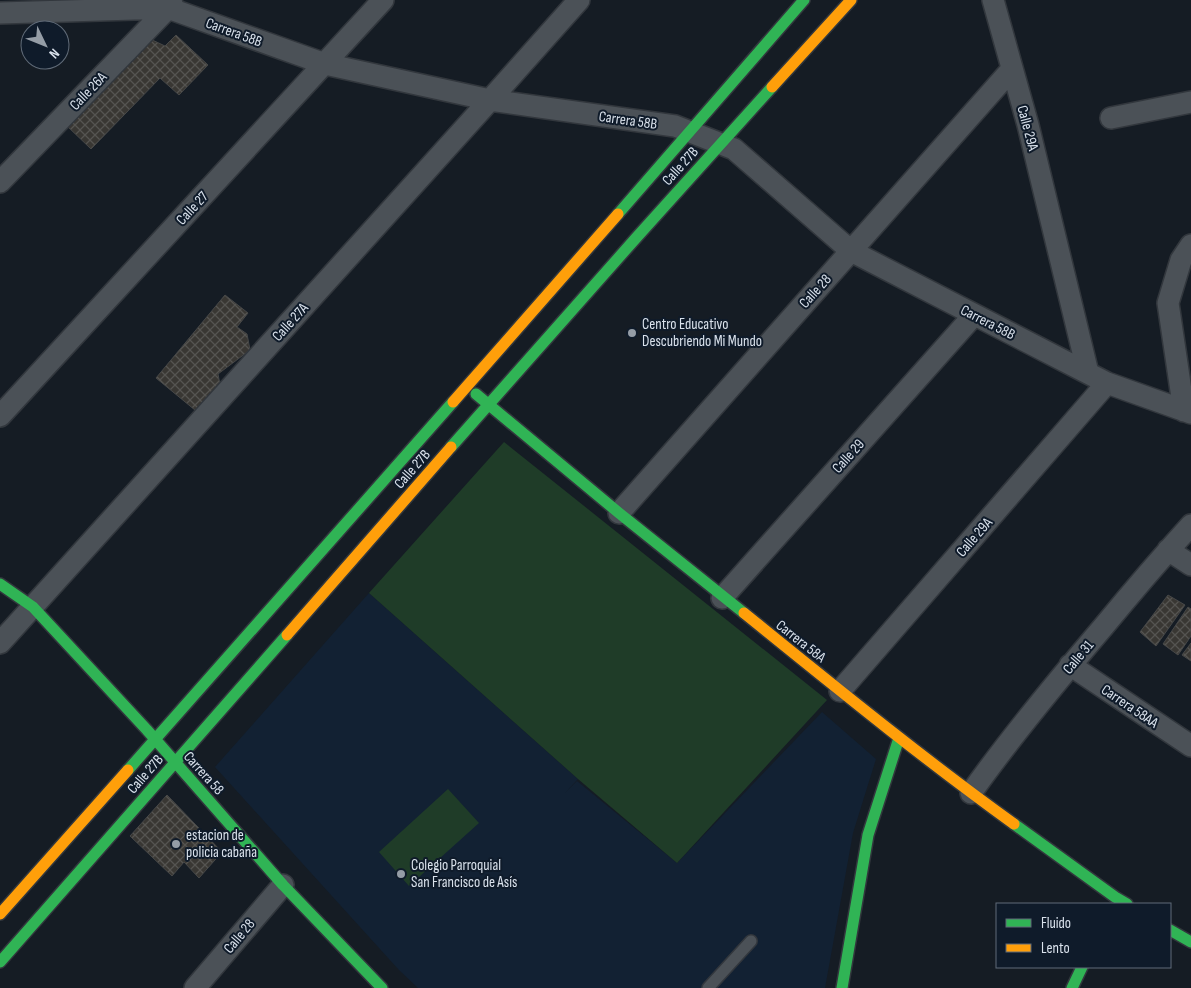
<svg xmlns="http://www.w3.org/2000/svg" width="1191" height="988" font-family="'Sofia Sans Condensed',sans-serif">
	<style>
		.built { fill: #122133 }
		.green { fill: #1f3c28 }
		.building { fill: url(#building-cross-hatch); stroke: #464747 }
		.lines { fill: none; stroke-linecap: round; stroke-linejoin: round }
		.lane-casing { stroke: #32373d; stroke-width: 14 }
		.street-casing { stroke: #32373d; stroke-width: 24 }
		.fast-casing { stroke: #32373d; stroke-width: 14 }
		.slow-casing { stroke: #32373d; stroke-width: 14 }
		.lane { stroke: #4b5157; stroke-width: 11 }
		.street { stroke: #4b5157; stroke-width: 21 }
		.fast { stroke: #30b455; stroke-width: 11 }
		.slow { stroke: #ff9f0a; stroke-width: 11 }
		.poi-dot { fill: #959da6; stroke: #0f1b2a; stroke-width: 2 }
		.labels { text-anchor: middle; stroke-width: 4; stroke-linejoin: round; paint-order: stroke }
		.street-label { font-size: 15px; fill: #dae2ec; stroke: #0f1b2a }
		.poi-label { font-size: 15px; fill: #dae2ec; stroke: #0f1b2a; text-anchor: start }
	</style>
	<defs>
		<pattern id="building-cross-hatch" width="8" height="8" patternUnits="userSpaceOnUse" patternTransform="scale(1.25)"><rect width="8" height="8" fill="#393733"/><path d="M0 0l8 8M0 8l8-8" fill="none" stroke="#555451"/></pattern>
	</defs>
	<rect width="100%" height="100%" fill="#151c24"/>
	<path class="built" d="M369,593l209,186 -13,14 12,-12 100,82 145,-151 54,47 -23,74 -28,155h-407l-19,-18 -184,-203z"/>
	<path class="green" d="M504,442l323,258 -150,163 -99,-84 -209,-186z
		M448,789l31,34 -70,63 -30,-34z"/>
	<path class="building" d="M176,35l32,30 -29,30 -19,-17 -69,71 -26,-25 83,-86 17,8z
		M225,295l23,18 -11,14 10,7 3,16 -32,24 3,16 -20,25 -45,-37z
		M1168,595l17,10 -29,41 -16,-14z
		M1188,607l3,2v27l-13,19 -15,-11z
		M1191,643v18l-9,-6z
		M167,795l55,57 -23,26 -15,-16 -12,14 -42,-40z"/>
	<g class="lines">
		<defs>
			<path id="lane" d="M708,988l43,-47"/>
			<path id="street" d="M993,0l35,125 60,248
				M0,13l168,-5 157,56 165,36 185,26 59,23 117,102 256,132 84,30
				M1111,118l80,-16
				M0,182l172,-178
				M1184,411l-16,-108 13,-43 10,-15
				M0,416l383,-416
				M619,513l393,-444
				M1168,550l23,15
				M722,598l252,-283
				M0,643l490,-543 89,-100
				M1070,665l121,81
				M840,691l267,-308
				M971,793c41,-58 87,-113 133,-167 28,-34 57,-68 87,-101
				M195,988l88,-103"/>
			<path id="fast" d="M618,214l186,-214
				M476,394l143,119 125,100
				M451,447l185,-209 136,-151
				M0,584l33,23 114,123 136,155 99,103
				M128,770l325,-368
				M1014,824l101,73 12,7
				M1170,930l21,12
				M0,962l287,-327
				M842,988l26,-153 31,-97
				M1072,988l10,-21"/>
			<path id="slow" d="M772,87l79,-87
				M453,402l165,-188
				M744,613c89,72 177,144 270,211
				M287,635l164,-188
				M0,914l128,-144"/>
		</defs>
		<use href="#lane" class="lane-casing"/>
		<use href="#street" class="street-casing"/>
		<use href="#fast" class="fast-casing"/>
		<use href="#slow" class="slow-casing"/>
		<use href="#lane" class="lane"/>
		<use href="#street" class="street"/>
		<use href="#fast" class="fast"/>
		<use href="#slow" class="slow"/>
	</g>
	<g class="poi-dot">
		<circle cx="632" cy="333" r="5"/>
		<circle cx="176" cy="844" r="5"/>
		<circle cx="401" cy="874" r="5"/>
	</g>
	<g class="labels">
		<g class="street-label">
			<text transform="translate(234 32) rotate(20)" y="5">Carrera 58B</text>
			<text transform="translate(88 91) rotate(-46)" y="5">Calle 26A</text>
			<text transform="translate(628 120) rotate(8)" y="5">Carrera 58B</text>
			<text transform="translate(1028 128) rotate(75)" y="5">Calle 29A</text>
			<text transform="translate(680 166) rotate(-48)" y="5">Calle 27B</text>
			<text transform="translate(192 208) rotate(-47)" y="5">Calle 27</text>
			<text transform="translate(815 291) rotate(-48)" y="5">Calle 28</text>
			<text transform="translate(290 322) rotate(-48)" y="5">Calle 27A</text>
			<text transform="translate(988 322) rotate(27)" y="5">Carrera 58B</text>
			<text transform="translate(848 456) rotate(-48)" y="5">Calle 29</text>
			<text transform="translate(412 469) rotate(-49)" y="5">Calle 27B</text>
			<text transform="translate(974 537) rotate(-49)" y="5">Calle 29A</text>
			<text transform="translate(801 641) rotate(38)" y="5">Carrera 58A</text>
			<text transform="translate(1078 657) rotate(-50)" y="5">Calle 31</text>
			<text transform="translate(1130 706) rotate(34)" y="5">Carrera 58AA</text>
			<text transform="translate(204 773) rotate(48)" y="5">Carrera 58</text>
			<text transform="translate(145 774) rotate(-49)" y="5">Calle 27B</text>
			<text transform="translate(239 936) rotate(-50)" y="5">Calle 28</text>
		</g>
		<g class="poi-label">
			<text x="642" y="329">Centro Educativo<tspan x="642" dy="17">Descubriendo Mi Mundo</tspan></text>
			<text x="186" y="840">estacion de<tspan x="186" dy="17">policia cabaña</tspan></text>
			<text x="411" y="870">Colegio Parroquial<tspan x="411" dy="17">San Francisco de Asís</tspan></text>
		</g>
	</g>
	<rect x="996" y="903" width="175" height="65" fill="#0f1b2a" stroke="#606b78"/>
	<rect x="1006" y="919" width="25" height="8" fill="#30b455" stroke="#606b78"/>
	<text x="1041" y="928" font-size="15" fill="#dae2ec">Fluido</text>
	<rect x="1006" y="944" width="25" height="8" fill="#ff9f0a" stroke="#606b78"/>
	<text x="1041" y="953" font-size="15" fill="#dae2ec">Lento</text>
	<g transform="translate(45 45) rotate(133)"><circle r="24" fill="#0f1b2a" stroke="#606b78"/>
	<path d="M0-4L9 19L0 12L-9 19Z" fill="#959da6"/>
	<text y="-8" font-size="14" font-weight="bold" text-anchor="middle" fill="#dae2ec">N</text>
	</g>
</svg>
